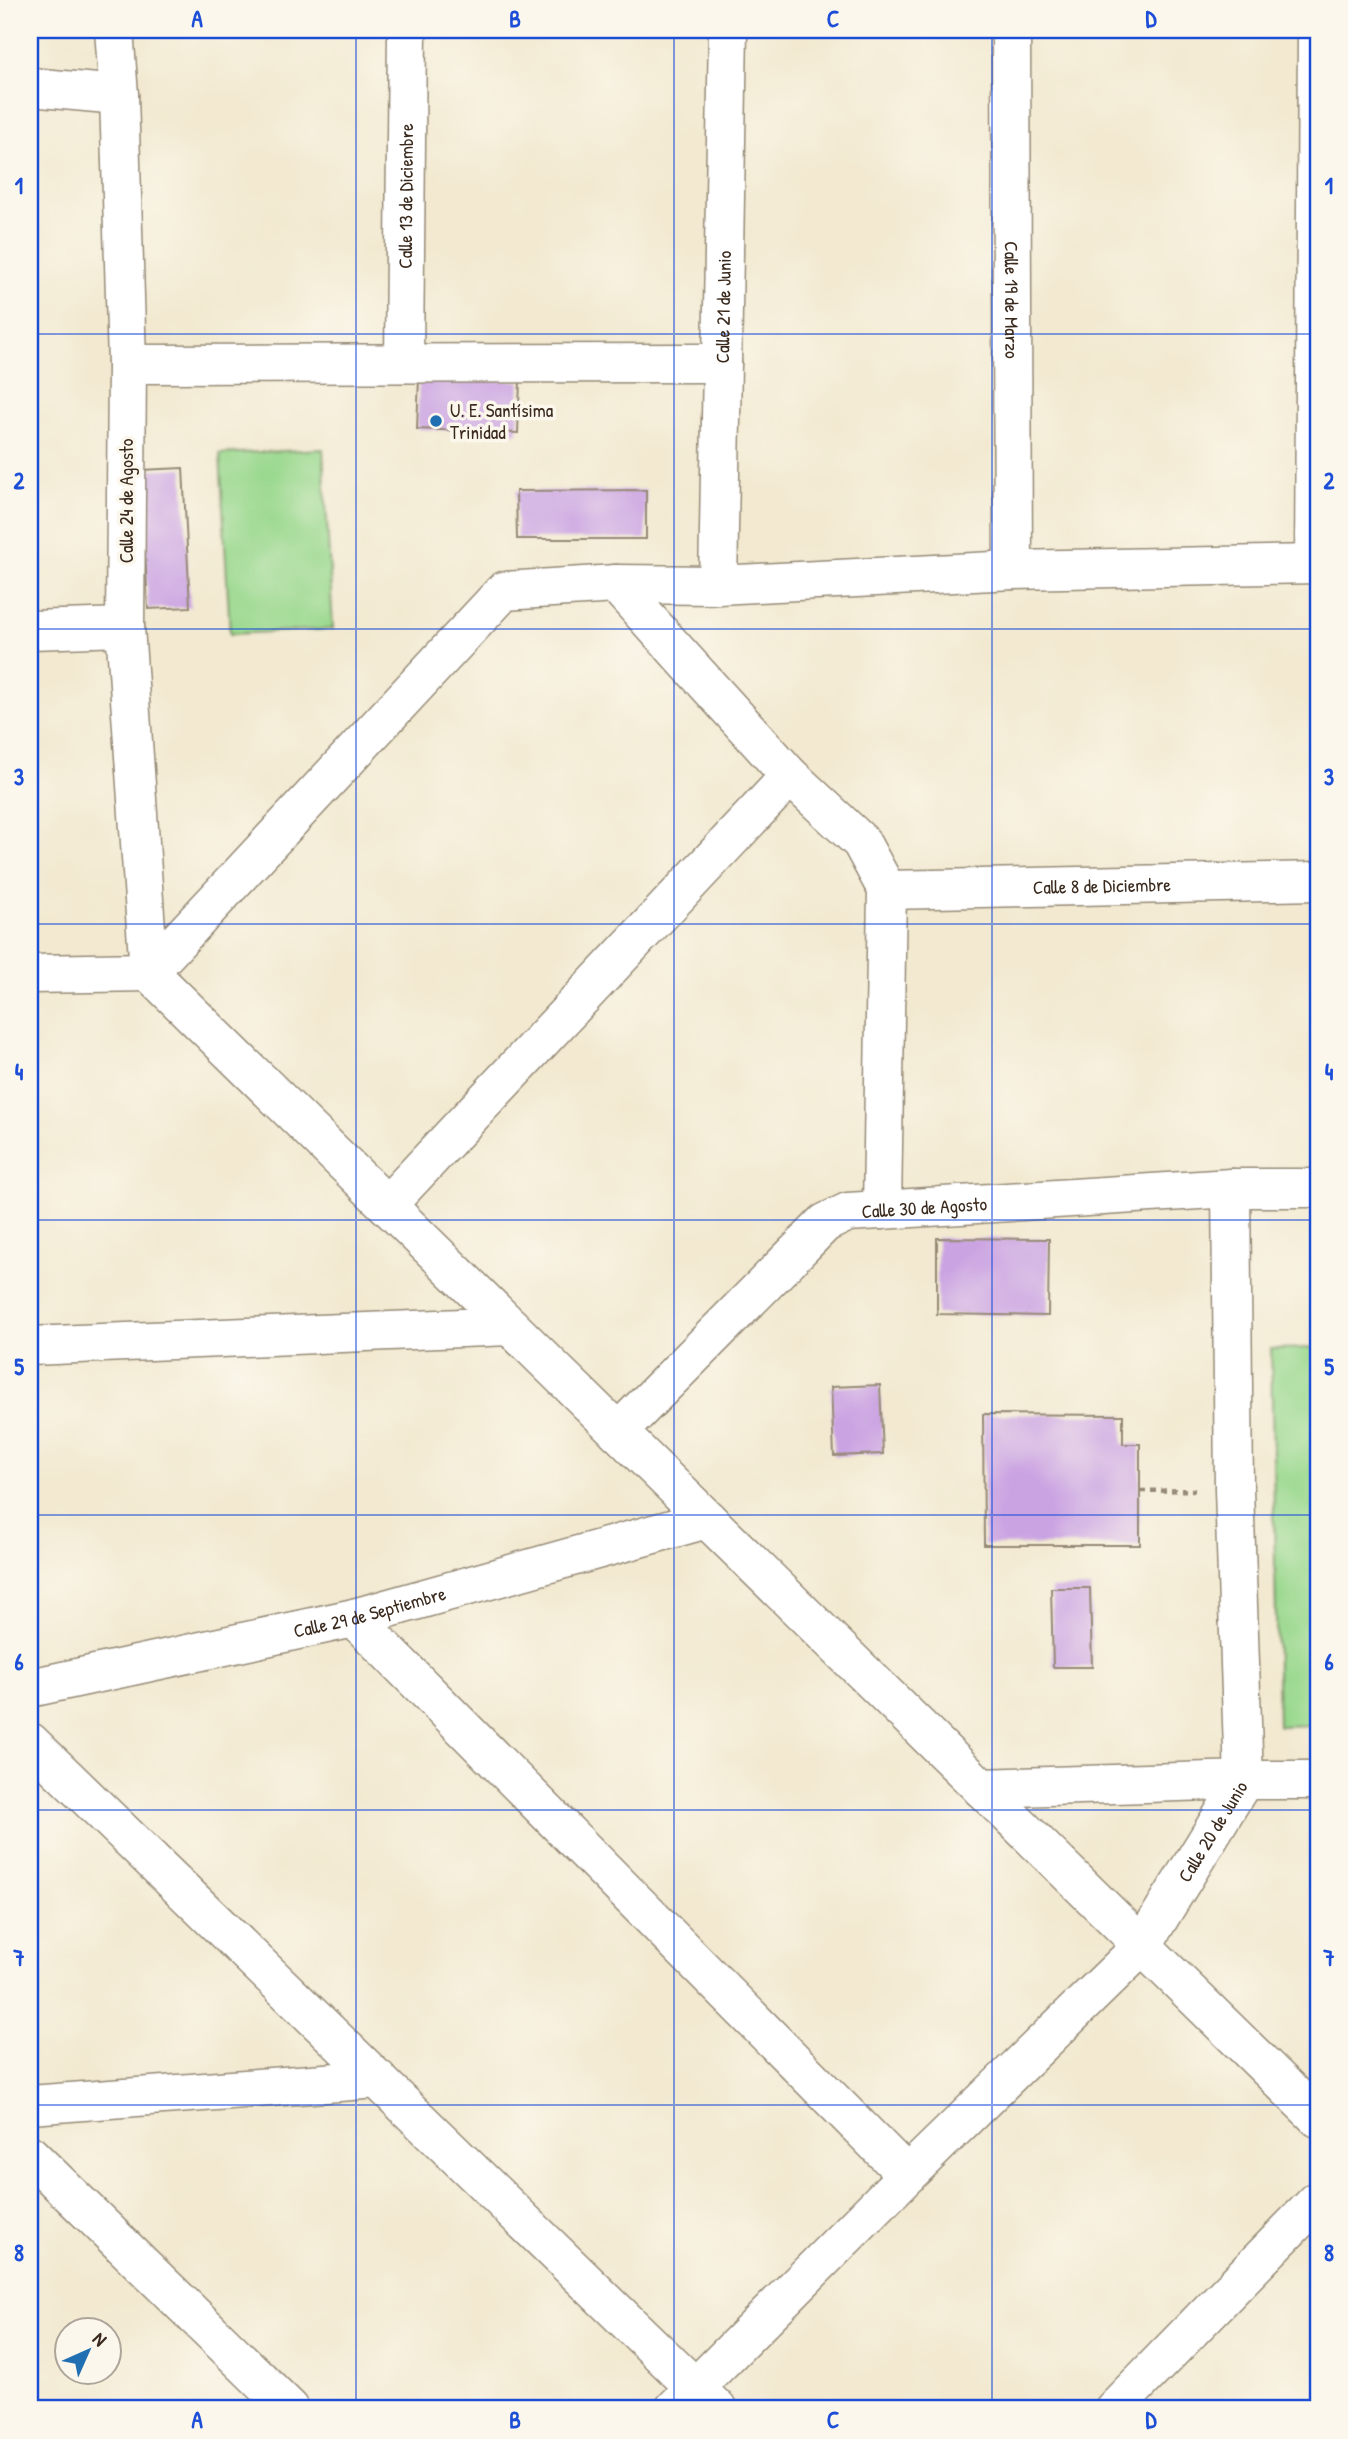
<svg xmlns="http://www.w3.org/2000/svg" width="1348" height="2439" font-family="'Patrick Hand',sans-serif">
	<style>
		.green { fill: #99d88d; stroke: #6a8156; stroke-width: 2 }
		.building { fill: #caa3e2 }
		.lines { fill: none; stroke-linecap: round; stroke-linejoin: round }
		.minor-casing { stroke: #968a77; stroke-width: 41 }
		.path { stroke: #968a77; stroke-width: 4.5; stroke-dasharray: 5 5; stroke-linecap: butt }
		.minor { stroke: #fff; stroke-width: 38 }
		.grid { fill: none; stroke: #1d4ed8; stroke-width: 2; stroke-opacity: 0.55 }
		.poi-dot { fill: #1f6fb2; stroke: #fbf7ec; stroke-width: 2.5 }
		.labels { text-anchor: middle; stroke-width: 7; stroke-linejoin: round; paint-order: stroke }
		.street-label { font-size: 19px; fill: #3b2a1e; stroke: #fbf7ec }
		.poi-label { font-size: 19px; fill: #3b2a1e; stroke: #fbf7ec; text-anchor: start }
		.neatline { fill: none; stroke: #1d4ed8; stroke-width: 2.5 }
		.grid-label { font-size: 23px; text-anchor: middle; font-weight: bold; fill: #1d4ed8 }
	</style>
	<rect width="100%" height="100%" fill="#fbf7ec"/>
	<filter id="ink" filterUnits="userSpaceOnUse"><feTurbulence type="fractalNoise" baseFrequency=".0143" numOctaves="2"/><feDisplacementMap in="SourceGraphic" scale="14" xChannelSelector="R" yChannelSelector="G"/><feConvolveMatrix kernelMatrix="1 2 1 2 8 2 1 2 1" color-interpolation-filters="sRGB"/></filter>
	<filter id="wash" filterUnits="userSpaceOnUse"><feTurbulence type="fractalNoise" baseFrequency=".00686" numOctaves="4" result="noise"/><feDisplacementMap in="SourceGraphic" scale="28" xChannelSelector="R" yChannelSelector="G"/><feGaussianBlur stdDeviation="1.57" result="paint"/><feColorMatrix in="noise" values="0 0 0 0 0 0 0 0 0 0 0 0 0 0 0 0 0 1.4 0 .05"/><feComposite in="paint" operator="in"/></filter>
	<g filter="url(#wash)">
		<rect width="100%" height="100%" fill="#f2e9d0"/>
		<path class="green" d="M323,449l10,180 -103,5 -10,-180z
			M1318,1348v377l-40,1 -7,-377z"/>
		<g id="blocks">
			<path class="building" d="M419,377l101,4 -2,52 -101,-4z
				M183,468l7,139 -42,2 -7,-139z
				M646,490v49h-129l-1,-48z
				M937,1238l112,1 -1,77 -111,-2z
				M880,1385l3,69 -49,2 -3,-69z
				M983,1414l140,1v29h17v101h-156z
				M1051,1588h39l2,79h-39z"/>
		</g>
	</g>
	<g filter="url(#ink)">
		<use href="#blocks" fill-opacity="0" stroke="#968a77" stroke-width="2"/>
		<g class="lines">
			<defs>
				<g id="minor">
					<path d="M114,30l5,65 8,269 -2,263 24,345"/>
					<path id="s1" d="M1011,30l2,540"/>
					<path d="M30,87l89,8"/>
					<path id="s2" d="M404,362l3,-332"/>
					<path d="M127,364l595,-1"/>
					<path d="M1314,564l3,-534"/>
					<path d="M616,584l174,192 71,66 26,48 -5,320"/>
					<path id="s3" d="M718,585l10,-555"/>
					<path d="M30,630l95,-3"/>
					<path id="s4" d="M887,890l431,-9"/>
					<path d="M149,972l1169,1146"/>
					<path d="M149,972l355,-381 112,-7 102,1 295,-15 305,-6"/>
					<path d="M30,974l119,-2"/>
					<path d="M387,1205l403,-429"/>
					<path d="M30,1346l480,-20"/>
					<path id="s5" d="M618,1432l207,-209 23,-11 383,-24h87"/>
					<path d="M354,1618l553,557"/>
					<path id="s6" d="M30,1688l324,-70 353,-99"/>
					<path d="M30,1742l687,667"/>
					<path d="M981,1788l263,-8 -10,-291 -3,-301"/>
					<path d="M30,2105l348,-26"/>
					<path d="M30,2155l260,254"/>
					<path id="s7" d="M674,2409l233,-234 235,-229 102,-166h74"/>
					<path d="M1114,2409l204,-209"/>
				</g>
			</defs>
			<use href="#minor" class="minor-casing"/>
			<path class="path" d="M1141,1491l54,-1"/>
			<use href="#minor" class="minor"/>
		</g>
	</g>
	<path class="grid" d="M356,30v2379M674,30v2379M992,30v2379M30,334h1288M30,629h1288M30,924h1288M30,1220h1288M30,1515h1288M30,1810h1288M30,2105h1288"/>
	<circle class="poi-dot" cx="436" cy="421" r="7"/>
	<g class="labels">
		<g class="street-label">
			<text dy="7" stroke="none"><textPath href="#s2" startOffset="166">Calle 13 de Diciembre</textPath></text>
			<text dy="7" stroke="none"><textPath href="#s1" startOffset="270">Calle 19 de Marzo</textPath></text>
			<text dy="7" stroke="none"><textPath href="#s3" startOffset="278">Calle 21 de Junio</textPath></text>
			<text transform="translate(126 501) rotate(-90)" y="7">Calle 24 de Agosto</text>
			<text dy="7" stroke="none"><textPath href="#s4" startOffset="215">Calle 8 de Diciembre</textPath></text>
			<text dy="7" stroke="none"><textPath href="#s5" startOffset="396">Calle 30 de Agosto</textPath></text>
			<text dy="7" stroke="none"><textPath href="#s6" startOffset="348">Calle 29 de Septiembre</textPath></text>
			<text dy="7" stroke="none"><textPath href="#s7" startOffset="793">Calle 20 de Junio</textPath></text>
		</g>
		<g class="poi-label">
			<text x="450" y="417">U. E. Santísima<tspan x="450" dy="22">Trinidad</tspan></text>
		</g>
	</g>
	<rect width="1348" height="2439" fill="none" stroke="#fbf7ec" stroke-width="77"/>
	<g transform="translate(88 2351) rotate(45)"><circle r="33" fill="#fbf7ec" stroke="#aea59a" stroke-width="2"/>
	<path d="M0-5L12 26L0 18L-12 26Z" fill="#1f6fb2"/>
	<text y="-10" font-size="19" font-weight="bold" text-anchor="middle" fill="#3b2a1e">N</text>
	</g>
	<rect x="38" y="38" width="1272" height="2362" class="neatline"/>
	<g class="grid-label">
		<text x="197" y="27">A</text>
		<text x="515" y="27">B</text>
		<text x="833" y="27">C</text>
		<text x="1151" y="27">D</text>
		<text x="19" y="194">1</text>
		<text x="1329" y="194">1</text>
		<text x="19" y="489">2</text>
		<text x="1329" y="489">2</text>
		<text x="19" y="785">3</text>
		<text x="1329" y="785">3</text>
		<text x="19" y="1080">4</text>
		<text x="1329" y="1080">4</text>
		<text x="19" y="1375">5</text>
		<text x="1329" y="1375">5</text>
		<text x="19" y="1670">6</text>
		<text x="1329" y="1670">6</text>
		<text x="19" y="1966">7</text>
		<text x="1329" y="1966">7</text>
		<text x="19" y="2261">8</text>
		<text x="1329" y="2261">8</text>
		<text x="197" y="2428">A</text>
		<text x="515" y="2428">B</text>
		<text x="833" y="2428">C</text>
		<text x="1151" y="2428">D</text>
	</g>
</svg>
